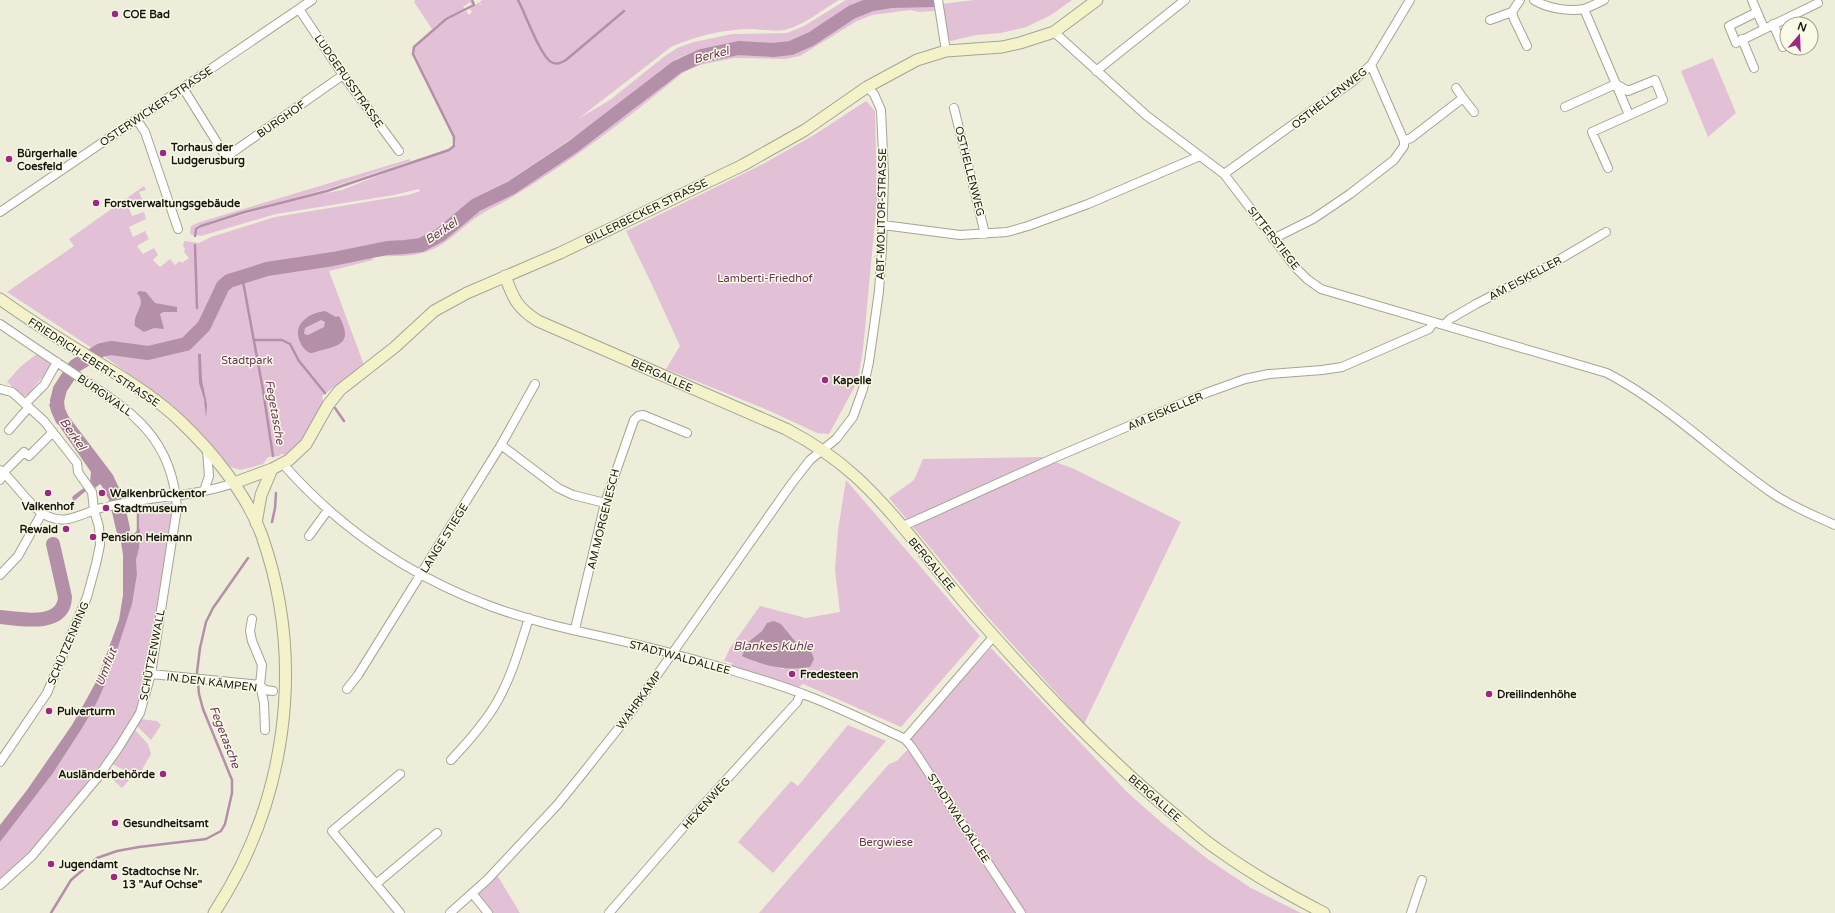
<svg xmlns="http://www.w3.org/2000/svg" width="1835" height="913" font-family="'Varela Round',sans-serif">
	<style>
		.green { fill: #e2c1d7; fill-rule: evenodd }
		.water { fill: #b390a7; fill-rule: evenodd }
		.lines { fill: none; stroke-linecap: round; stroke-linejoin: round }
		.stream { stroke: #b390a7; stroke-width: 2.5 }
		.river { stroke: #b390a7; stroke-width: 14 }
		.street-casing { stroke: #a5a593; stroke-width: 10 }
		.secondary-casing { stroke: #a5a593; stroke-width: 13 }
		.street { stroke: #fff; stroke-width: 8 }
		.secondary { stroke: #f4f2c9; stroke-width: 11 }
		.poi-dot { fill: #9d2883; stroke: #fafae7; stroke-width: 1.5 }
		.labels { text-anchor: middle; stroke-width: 3; stroke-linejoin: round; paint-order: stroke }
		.poi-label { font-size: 11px; font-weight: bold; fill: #191912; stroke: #fafae7; text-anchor: start }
		.street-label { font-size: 11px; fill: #191912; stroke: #fafae7 }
		.park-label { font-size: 11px; fill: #653557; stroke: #fafae7 }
		.water-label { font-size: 12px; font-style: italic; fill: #6a3a5c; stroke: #fafae7 }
	</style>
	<rect width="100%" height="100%" fill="#ededda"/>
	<path class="green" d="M415,0h55l2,3v2l-2,-3 -7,5 2,2 -20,9 -13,11 -18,-27z
		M482,0h357c-17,10 -35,25 -54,30 -12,2 -25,-1 -37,-1 -27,1 -52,7 -77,18l-93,72 32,-19 55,-44 12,-8 17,-6 38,-8 55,-1 17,-7 42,-26h22l-22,10 -51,30 -11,3h-51l-37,8 -20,8 -59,49 -116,78 -30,15 -33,30 -15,8 -15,4 -16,-1 -17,2 -30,8 -87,16 4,8 91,-15 23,-7h33l19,-7 15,-8 27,-23 37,-20 84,-57 33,-23 48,-39 17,-12 44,-11 52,1 13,-3 66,-39 13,-4 16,-2 41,-2 1,6 -16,1 -9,-2 -38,5 -15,6 -57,35 -15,3 -51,-1 -34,7 -16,7c-56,46 -114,91 -177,128 -8,5 -16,8 -24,13 -20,12 -35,32 -57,39 -18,6 -35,3 -54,5l1,3 -44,11 35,94 -42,31 2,8 -21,37 -16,14 -6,-1 -2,2 -11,1 -5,7 -22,6 -11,-3 -28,-33 -30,-29 -71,-51 -94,-62 67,-46 -5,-7 75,-53 2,4 -7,2 4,9 -15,5 4,10 12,-4 2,7 -17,8 4,10 12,-6 4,8 -12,7 6,8 11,-6 4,7 -5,5 7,7 10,-8 5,6 5,-4 2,2 7,-5 -5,-6 1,-3 -2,-3 1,-5 15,2 12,-6 64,-20 133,-22 12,-4 -1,-2 -25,6 -118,19 -75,22 -5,-1v-4l6,-4 97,-29 43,-8 53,-21 56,-19 5,-6 -1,-6 -41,-85 1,-5 32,-29 19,-8 3,4 3,-3 -2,-3 9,-7 3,4 -2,-4z
		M974,0h98l-21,15 -25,12 -25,6 -25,2 -25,6 -3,-1 -6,-36z
		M1713,58l23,55 -28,24 -27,-66z
		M866,101l9,10 2,88 -14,151 -4,23 -5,15 -25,46 -12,-1 -47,-22 -104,-42 14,-23 -27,-59 -27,-56 135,-66 53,-30z
		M410,159v2l-83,28 -113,31 -19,8 -1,7 -4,-1 1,-8 9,-4z
		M37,354l15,11 -24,30 -5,1 -16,-14 13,-15z
		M1041,457l31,11 109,54 -97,202 -98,-109 -97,-117 25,-18 9,-21z
		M846,480l134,156 -79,91 -98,-43 -6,4 -69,-21 5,-4 -9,-2 6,-13 30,-42 46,12 34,-6 -5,-42 3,-40zM781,624l14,17 16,10 -28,18 -12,-4 -16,-3 -7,-20 14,-11z
		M174,502l-27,180 -13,37 -34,54 -71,79 -29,28v-38l84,-117 53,-151 -1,-14 4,-22 -1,-31z
		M991,648l136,144 36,32 46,36 42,28 50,25h-277l-115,-176z
		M140,719l17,2 4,4 -10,15 -15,-15z
		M848,725l38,16 -113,132 -35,-31 53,-61 7,5z
		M135,730l13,14 3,10 -11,19 -6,2 -22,-11z
		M909,748l107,165h-257l130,-149 8,-3z
		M108,766l21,14 -7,8 -17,-16z
		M497,875l23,38h-27l-17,-21z"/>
	<path class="water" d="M139,291l7,1 9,11 22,4v5h-14l-3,2 4,15 -10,-1 -10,4 -9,-6c-3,-13 13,-21 2,-33z
		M325,311l11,6 3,-1c12,23 6,29 -17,34 -5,1 -8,3 -12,3 -5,-2 -8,-7 -10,-11 -8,-18 9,-29 25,-31zM321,320l4,2 -1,5 -16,8 -4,-1 1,-6z
		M198,354h3v3l1,23 5,25 -1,13 -2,-19 -5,-16z
		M57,401l4,2 2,6 50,66 10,22 -13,3 -6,-13 -4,-3 -5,4 -7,-4 2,-2 1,-10 -29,-42 -11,-19 -2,-7z
		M85,487l2,3 -13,11 -2,-3 1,-2z
		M125,510l2,7 1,20h1v-3l6,-1 3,-4h2l-1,19 -3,12 1,14 -5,30 -22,68 -12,28 -14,25 -31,48 -53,69v-17l27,-35 45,-65 13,-23 12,-22 22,-60 4,-25v-40l-5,-32 -5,-10z
		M774,621l7,3 14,17 16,10 3,8 -4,8c-23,4 -47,-1 -68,-11l6,-14 14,-11 5,-8z"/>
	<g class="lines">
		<path class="stream" d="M518,0c7,13 22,55 33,62 6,3 10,1 15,-2l58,-49
			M195,236l1,-7 5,-3 44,-14 82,-21 122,-41 5,-4v-9l-41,-83 1,-7 32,-28 28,-14 -2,-5
			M195,245l2,63
			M242,276l21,114 10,66
			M255,340h27l8,4 9,17 26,32
			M335,408l9,13
			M138,507v24
			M272,522l3,-14 1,-15
			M51,913l20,-33 26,-22 20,-7 22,-4 67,-8 15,-8 4,-7 7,-31v-13l-29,-71 -4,-15 -2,-22 3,-24 6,-26 7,-14 35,-50"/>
		<path class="river" d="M62,419l-4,-9 -1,-9 3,-12 15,-23 26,-16 10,-2 37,5 38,-9 18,-18 19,-40 6,-5 38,-12 66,-10 54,-11 18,-1 16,-2 19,-10 36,-30 35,-17 63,-42 103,-79 24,-11 38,-8 34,2 18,-2 20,-9 41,-27 20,-8 19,-3 43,-1
			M107,481l9,17 7,31
			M0,617c20,2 64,11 65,-20l-12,-53"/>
		<defs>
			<path id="street" d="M938,0l8,51
				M1534,0c12,8 35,12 50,9 6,-2 14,-6 20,-9
				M1752,0l5,12 -28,14 7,17 82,-40
				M299,9l44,66 56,76
				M1512,12l2,7 13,27
				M1757,12l7,16
				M1490,20l22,-8 8,-12
				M1773,24l10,23
				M1054,32l93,84 77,58 72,94 11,11 14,10 286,84c61,32 111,83 168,122 18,12 40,21 60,30
				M1742,39l12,29
				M1096,71l89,-71
				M183,88l43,69 117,-82
				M1463,98l11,14
				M1565,107l51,-23 -32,-75
				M954,108l31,126
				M137,120l8,12 33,97
				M1404,141l7,-3 52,-40 -7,-10
				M1608,168l-16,-36 71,-32 -8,-20 -27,11 -12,-7 13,31
				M1224,174l128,-92 19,-17 39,-65
				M0,212l312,-212
				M883,225l77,10 47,-3 21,-6 60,-22 112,-48
				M1273,239l40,-20 37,-25 44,-34 10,-14v-5l-33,-76
				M0,324c25,17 50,34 76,51 55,36 96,61 101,133l-26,166 -11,39 -21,34 -21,30 -66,79 -32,29
				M1444,325l6,-6 26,-15 69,-36 61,-36
				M0,389l12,3 32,29 33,42 1,9 14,20 2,18 5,17 1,18 -4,19 -9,33 -40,96 -47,69
				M25,404l19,-19 13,-23
				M9,430l20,-23
				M501,445l57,43 15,7 32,8
				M283,464c56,64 127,112 207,142 59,22 123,31 184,48 43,12 88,24 129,40 35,13 68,29 102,45l6,7 110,167
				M0,470c21,16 37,55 68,49 11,-2 22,-8 33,-11
				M0,480l6,-10 18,-18 5,4 24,-24
				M204,491l5,-15 -2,-26
				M110,506c41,-10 84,-9 124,-23
				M901,527l153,-69 152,-65 39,-14 24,-5 53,-4 20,-3 87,-38 5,-7
				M309,536l19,-26
				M0,575l18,-19 24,-43
				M252,619l-2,12 2,10 10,24 -2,20 4,18 1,27
				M575,629l30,-126 29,-83 4,-4 5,-1 44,18
				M151,674l109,11 5,5 8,1
				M347,689l11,-14 143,-230 34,-61
				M905,739l89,-103
				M451,760c17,-18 34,-37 46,-58 15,-26 23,-56 32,-84
				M400,774l-68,57 68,82
				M376,884l61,-51
				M472,893l16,20
				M450,913l38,-34 70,-75 25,-31 46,-58 163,-232 18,-23 26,-21 17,-22 10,-28 6,-27 10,-71 3,-42 2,-74 -3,-65 -7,-16 -7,-7
				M609,913l87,-100 101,-111 4,-9
				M1411,913l11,-33"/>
			<path id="secondary" d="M505,276c8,22 12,32 33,45l248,108c25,13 48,28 69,47 44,40 80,94 120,139 62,70 127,140 199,199 14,12 28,25 43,35 33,24 70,45 107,64
				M0,299c33,24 68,45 102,66 27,16 54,33 77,55 32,30 68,74 83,116 44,126 25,266 -48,377
				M234,483l38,-14 17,-9 17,-16 22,-39 12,-15 55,-43 39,-36 33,-18 93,-40 183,-88 62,-35 62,-43 50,-27 29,-9 56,-4 18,-4 34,-11 43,-32
				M256,523l5,-28 11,-26"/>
		</defs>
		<use href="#street" class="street-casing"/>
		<use href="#secondary" class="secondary-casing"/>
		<use href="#street" class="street"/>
		<use href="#secondary" class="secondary"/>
	</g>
	<g class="poi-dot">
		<circle cx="115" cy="14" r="4"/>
		<circle cx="163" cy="153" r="4"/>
		<circle cx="9" cy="159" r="4"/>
		<circle cx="96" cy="203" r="4"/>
		<circle cx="825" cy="380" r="4"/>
		<circle cx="48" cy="493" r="4"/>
		<circle cx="102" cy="493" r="4"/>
		<circle cx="106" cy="508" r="4"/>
		<circle cx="66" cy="529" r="4"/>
		<circle cx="93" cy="537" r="4"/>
		<circle cx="792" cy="674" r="4"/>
		<circle cx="1489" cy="694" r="4"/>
		<circle cx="49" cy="711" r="4"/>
		<circle cx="163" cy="774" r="4"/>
		<circle cx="115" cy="823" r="4"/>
		<circle cx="51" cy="864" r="4"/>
		<circle cx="114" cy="877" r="4"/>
	</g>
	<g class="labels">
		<g class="poi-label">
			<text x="123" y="18">COE Bad</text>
			<text x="171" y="151">Torhaus der<tspan x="171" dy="13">Ludgerusburg</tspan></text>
			<text x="17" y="157">Bürgerhalle<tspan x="17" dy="13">Coesfeld</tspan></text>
			<text x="104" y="207">Forstverwaltungsgebäude</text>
			<text x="833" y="384">Kapelle</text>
			<text x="110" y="497">Walkenbrückentor</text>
			<text x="48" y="510" text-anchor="middle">Valkenhof</text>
			<text x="114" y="512">Stadtmuseum</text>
			<text x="58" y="533" text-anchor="end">Rewald</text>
			<text x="101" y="541">Pension Heimann</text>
			<text x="800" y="678">Fredesteen</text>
			<text x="1497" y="698">Dreilindenhöhe</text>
			<text x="57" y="715">Pulverturm</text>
			<text x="155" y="778" text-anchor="end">Ausländerbehörde</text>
			<text x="123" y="827">Gesundheitsamt</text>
			<text x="59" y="868">Jugendamt</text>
			<text x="122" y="875">Stadtochse Nr.<tspan x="122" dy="13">13 "Auf Ochse"</tspan></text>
		</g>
		<g class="street-label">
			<text transform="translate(349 81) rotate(55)" y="4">LUDGERUSSTRASSE</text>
			<text transform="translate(1329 98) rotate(-38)" y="4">OSTHELLENWEG</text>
			<text transform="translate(156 106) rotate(-34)" y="4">OSTERWICKER STRASSE</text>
			<text transform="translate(281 119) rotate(-35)" y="4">BURGHOF</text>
			<text transform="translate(970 171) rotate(76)" y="4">OSTHELLENWEG</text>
			<text transform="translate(646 211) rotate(-26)" y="4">BILLERBECKER STRASSE</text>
			<text transform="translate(881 214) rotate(-89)" y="4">ABT-MOLITOR-STRASSE</text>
			<text transform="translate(1274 238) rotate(52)" y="4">SITTERSTIEGE</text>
			<text transform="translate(1525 278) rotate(-28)" y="4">AM EISKELLER</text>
			<text transform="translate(94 362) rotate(33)" y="4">FRIEDRICH-EBERT-STRASSE</text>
			<text transform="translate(662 375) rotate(24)" y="4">BERGALLEE</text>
			<text transform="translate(105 395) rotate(35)" y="4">BURGWALL</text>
			<text transform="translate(1165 411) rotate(-23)" y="4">AM EISKELLER</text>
			<text transform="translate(603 519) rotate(-76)" y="4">AM MORGENESCH</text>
			<text transform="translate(444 538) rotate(-58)" y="4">LANGE STIEGE</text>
			<text transform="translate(932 564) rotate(50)" y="4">BERGALLEE</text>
			<text transform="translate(68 643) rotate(-67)" y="4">SCHÜTZENRING</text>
			<text transform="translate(152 655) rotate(-79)" y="4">SCHÜTZENWALL</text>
			<text transform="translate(680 657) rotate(15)" y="4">STADTWALDALLEE</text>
			<text transform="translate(212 682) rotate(7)" y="4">IN DEN KÄMPEN</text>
			<text transform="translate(639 700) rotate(-54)" y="4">WAHRKAMP</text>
			<text transform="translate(1155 798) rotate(41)" y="4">BERGALLEE</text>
			<text transform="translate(706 803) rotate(-48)" y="4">HEXENWEG</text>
			<text transform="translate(959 818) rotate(57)" y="4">STADTWALDALLEE</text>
		</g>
		<g class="park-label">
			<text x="765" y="282">Lamberti-Friedhof</text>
			<text x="247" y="364">Stadtpark</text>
			<text x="886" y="846">Bergwiese</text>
		</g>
		<g class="water-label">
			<text transform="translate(711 55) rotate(-15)" y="4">Berkel</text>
			<text transform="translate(441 231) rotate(-34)" y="4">Berkel</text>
			<text transform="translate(275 412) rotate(80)" y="4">Fegetasche</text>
			<text transform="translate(73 434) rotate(55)" y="4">Berkel</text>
			<text x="773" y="650">Blankes Kuhle</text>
			<text transform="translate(106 667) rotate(-69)" y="4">Umflut</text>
			<text transform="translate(225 737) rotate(69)" y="4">Fegetasche</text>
		</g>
	</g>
	<g transform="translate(1799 36) rotate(19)"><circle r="19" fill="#fafae7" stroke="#a0a092"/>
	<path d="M0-3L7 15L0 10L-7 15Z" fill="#9d2883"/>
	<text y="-6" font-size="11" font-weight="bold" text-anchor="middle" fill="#191912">N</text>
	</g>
</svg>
